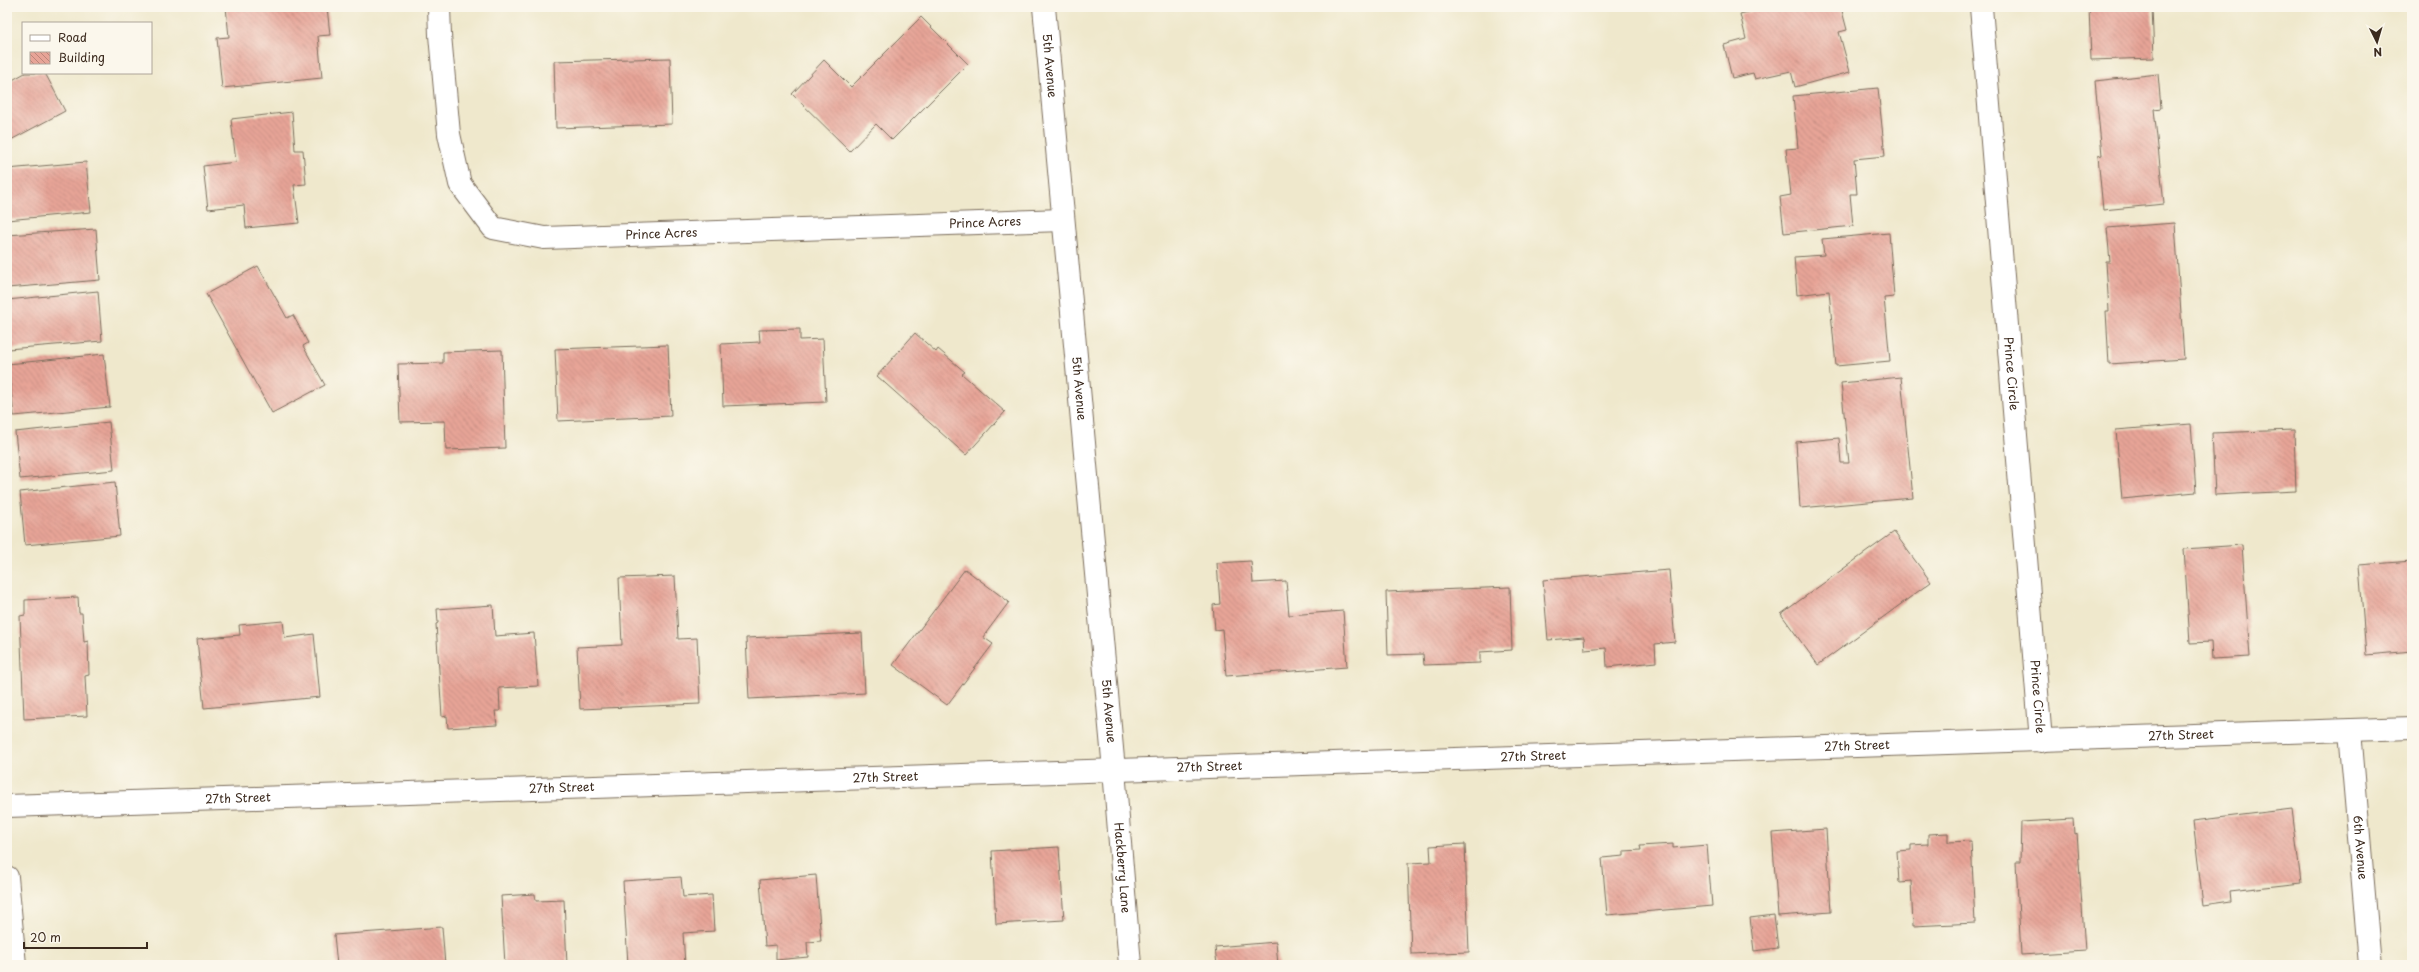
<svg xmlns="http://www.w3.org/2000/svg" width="2419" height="972" font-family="'Playpen Sans',sans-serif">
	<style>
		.building { fill: url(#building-back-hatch) }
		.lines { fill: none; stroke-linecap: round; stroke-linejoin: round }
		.minor-casing { stroke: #7a6c5b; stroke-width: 24 }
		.tertiary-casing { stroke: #7a6c5b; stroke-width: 24 }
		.minor { stroke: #fff; stroke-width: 22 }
		.tertiary { stroke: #fff; stroke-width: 22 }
		.labels { text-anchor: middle; stroke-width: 4; stroke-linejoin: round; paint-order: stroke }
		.street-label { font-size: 12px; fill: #3b2a1e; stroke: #fbf7ec }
	</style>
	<defs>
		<pattern id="building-back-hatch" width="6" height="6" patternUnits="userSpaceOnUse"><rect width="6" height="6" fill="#e7a497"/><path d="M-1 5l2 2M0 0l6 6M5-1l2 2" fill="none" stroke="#bc867b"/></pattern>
	</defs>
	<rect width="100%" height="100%" fill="#fbf7ec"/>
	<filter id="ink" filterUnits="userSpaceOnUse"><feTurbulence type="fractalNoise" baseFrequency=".025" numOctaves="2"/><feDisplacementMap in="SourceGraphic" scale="8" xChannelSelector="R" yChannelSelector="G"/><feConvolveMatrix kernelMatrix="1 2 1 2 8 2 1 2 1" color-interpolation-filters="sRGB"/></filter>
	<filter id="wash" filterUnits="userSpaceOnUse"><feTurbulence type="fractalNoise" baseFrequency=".012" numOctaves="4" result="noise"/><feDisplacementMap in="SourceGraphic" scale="16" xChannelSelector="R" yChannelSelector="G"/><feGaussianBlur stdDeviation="0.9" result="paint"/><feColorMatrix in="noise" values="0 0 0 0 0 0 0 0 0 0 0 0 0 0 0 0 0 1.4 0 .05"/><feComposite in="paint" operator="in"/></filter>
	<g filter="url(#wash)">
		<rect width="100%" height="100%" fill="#efe8cc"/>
		<g id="blocks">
			<path class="building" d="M226,7h101l3,28 -12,1 4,42 -100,10 -5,-50 12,-1z
				M1768,7h73l6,23 -8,2 11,40 -55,15 -4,-16 -36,8 -2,-6 -21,5 -8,-33 22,-6 -6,-25z
				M2089,7h63l2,51 -63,2z
				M921,17l47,47 -76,76 -16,-16 -26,27 -58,-57 32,-34 27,27z
				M670,58l2,66 -116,4 -2,-67z
				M25,73h20l20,38 -58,31v-59z
				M2158,74l3,34 -7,1 10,95 -61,6 -5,-54 4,-1 -7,-74z
				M1878,88l7,68 -31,3 3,35h-7l3,32 -69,7 -4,-36 11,-2 -5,-46 12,-1 -5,-52z
				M292,112l3,38h8l3,34 -12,1 5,38 -53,5 -2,-23 -36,4 -5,-43 33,-4 -5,-43z
				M86,162l5,50 -84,8v-51z
				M2175,223l9,136 -75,5 -3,-53h3l-3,-49h4l-3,-34z
				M96,229l4,51 -93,8v-53z
				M1889,233l5,64 -10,1 6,63 -54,5 -7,-75 -32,4 -3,-38 30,-2 -2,-16z
				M258,266l29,52 6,-3 15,28 -5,3 22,39 -53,28 -66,-119z
				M98,291l4,50 -94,8 -1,-49z
				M800,329v11l23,-1 3,63 -103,4 -2,-62 39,-2 -1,-12z
				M915,333l21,19 2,-3 27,23 -3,2 43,38 -39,43 -89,-79z
				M668,345l3,71 -113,5 -3,-72z
				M502,350l3,98 -59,2 -1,-29 -45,1 -2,-58 45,-1v-11z
				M104,354l6,53 -96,9 -6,-52z
				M1901,377l12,121 -113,10 -4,-66 43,-4 2,25h8l-8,-80z
				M109,422l5,48 -94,9 -5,-47z
				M2191,424l5,68 -74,7 -6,-69z
				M2294,430l2,61 -81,4 -3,-62z
				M115,482l5,54 -95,9 -5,-53z
				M1894,532l37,50 -113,83 -37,-51z
				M2242,545l8,112 -38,2 -1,-17 -21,1 -6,-94z
				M1251,561l2,22 33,-2 3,34 54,-4 4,56 -121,9 -4,-47 -7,1 -2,-25 7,-1 -3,-41z
				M2412,561v90l-46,4 -7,-90z
				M965,569l44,33 -26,35 10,7 -46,61 -54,-40z
				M1669,570l6,72 -20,2 1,18 -49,5 -1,-19 -21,2 -1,-13 -36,3 -5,-60z
				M675,576l3,63 19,-1 3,66 -120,5 -3,-62 45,-2 -3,-67z
				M1510,587l2,63 -32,2v11l-56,2 -1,-11 -35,1 -2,-63z
				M78,597l1,16h3l2,29 4,-1 1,34 -4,1 2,40 -63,3 -4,-103 5,-1v-15z
				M493,605l2,31 39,-3 4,53 -39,2 1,23h-5l2,14 -49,3 -1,-12 -5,1 -6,-93 2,-1 -1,-14z
				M283,621l2,17 29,-4 6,63 -116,11 -7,-69 43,-4 -1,-10z
				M862,633l3,60 -116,6 -3,-61z
				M2292,809l9,74 -71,8 1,10 -28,4 -10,-84z
				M2073,819l1,15 3,-1 8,118 -64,4 -5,-93h4l1,-40z
				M1826,829l5,83 -53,4 -6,-83z
				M1948,833v9l23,-1 4,82 -62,3 -2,-45 -12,1 -2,-31 14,-1v-5l17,-1v-10z
				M1465,844l4,108 -58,2 -3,-91 23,-1 -1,-16z
				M1673,844v4l34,-3 5,61 -105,9 -5,-57 22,-2v-5l17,-1 -1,-4z
				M1059,847l5,73 -68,4 -4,-73z
				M816,875l5,66 -14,1 1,15 -32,3v-15l-11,1 -5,-66z
				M681,877l2,20 29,-2 2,36 -31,2 2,32h-57l-5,-84z
				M535,894l1,7 28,-1 3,65h-62l-4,-69z
				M1774,915l4,33 -24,3 -4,-33z
				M442,927l3,38h-108l-3,-30z
				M1276,942l2,23h-61l-2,-18z"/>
		</g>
	</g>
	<g filter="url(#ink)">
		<use href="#blocks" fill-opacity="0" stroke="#7a6c5b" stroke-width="1"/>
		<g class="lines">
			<defs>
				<g id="minor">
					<path id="s1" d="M439,7l1,28 9,99 11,50 33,44 51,10 519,-18"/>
					<path id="s2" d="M1981,7l60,734"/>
					<path id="s3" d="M2350,731l20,234"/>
					<path id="s4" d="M1114,770l16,195"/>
					<path d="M7,877l8,88"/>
				</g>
				<g id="tertiary">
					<path id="s5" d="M1044,7l70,763"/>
					<path id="s6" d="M7,806l2405,-78"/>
				</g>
			</defs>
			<use href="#minor" class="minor-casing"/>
			<use href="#tertiary" class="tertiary-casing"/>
			<use href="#minor" class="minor"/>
			<use href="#tertiary" class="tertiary"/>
		</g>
	</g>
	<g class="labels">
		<g class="street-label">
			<text dy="4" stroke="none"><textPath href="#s5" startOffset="59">5th Avenue</textPath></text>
			<text dy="4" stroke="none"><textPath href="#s1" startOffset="727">Prince Acres</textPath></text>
			<text dy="4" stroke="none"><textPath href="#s1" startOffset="403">Prince Acres</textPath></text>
			<text dy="4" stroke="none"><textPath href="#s2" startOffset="368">Prince Circle</textPath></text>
			<text dy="4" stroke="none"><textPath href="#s5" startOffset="383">5th Avenue</textPath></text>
			<text dy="4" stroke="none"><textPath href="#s2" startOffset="692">Prince Circle</textPath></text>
			<text dy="4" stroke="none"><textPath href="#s5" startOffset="707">5th Avenue</textPath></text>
			<text dy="4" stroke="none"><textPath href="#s6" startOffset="2175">27th Street</textPath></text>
			<text dy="4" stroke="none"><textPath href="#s6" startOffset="1851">27th Street</textPath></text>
			<text dy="4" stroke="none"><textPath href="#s6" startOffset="1527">27th Street</textPath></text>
			<text dy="4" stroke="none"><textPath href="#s6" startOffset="1203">27th Street</textPath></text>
			<text dy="4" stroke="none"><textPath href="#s6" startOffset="879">27th Street</textPath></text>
			<text dy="4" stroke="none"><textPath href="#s6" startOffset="555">27th Street</textPath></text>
			<text dy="4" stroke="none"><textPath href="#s6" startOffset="231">27th Street</textPath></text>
			<text dy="4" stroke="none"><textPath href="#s3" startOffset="117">6th Avenue</textPath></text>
			<text dy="4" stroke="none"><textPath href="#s4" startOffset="98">Hackberry Lane</textPath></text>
		</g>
	</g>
	<rect width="2419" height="972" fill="none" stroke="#fbf7ec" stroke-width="24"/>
	<rect x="22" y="22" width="130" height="52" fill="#fbf7ec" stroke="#aea59a"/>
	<rect x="30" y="35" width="20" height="6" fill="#ffffff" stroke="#aea59a"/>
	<text x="58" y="42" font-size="12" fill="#3b2a1e">Road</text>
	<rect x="30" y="52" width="20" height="12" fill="url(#building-back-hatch)" stroke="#aea59a"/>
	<text x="58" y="62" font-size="12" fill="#3b2a1e">Building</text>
	<g transform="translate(2377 42) rotate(175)" stroke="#fbf7ec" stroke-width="3" paint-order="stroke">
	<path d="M0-3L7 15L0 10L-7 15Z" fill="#3b2a1e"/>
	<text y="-6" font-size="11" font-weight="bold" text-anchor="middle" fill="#3b2a1e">N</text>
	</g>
	<path d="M24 942v6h123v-6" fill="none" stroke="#3b2a1e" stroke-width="2"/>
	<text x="30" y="942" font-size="12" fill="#3b2a1e" stroke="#fbf7ec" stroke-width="3" paint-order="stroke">20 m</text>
</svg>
